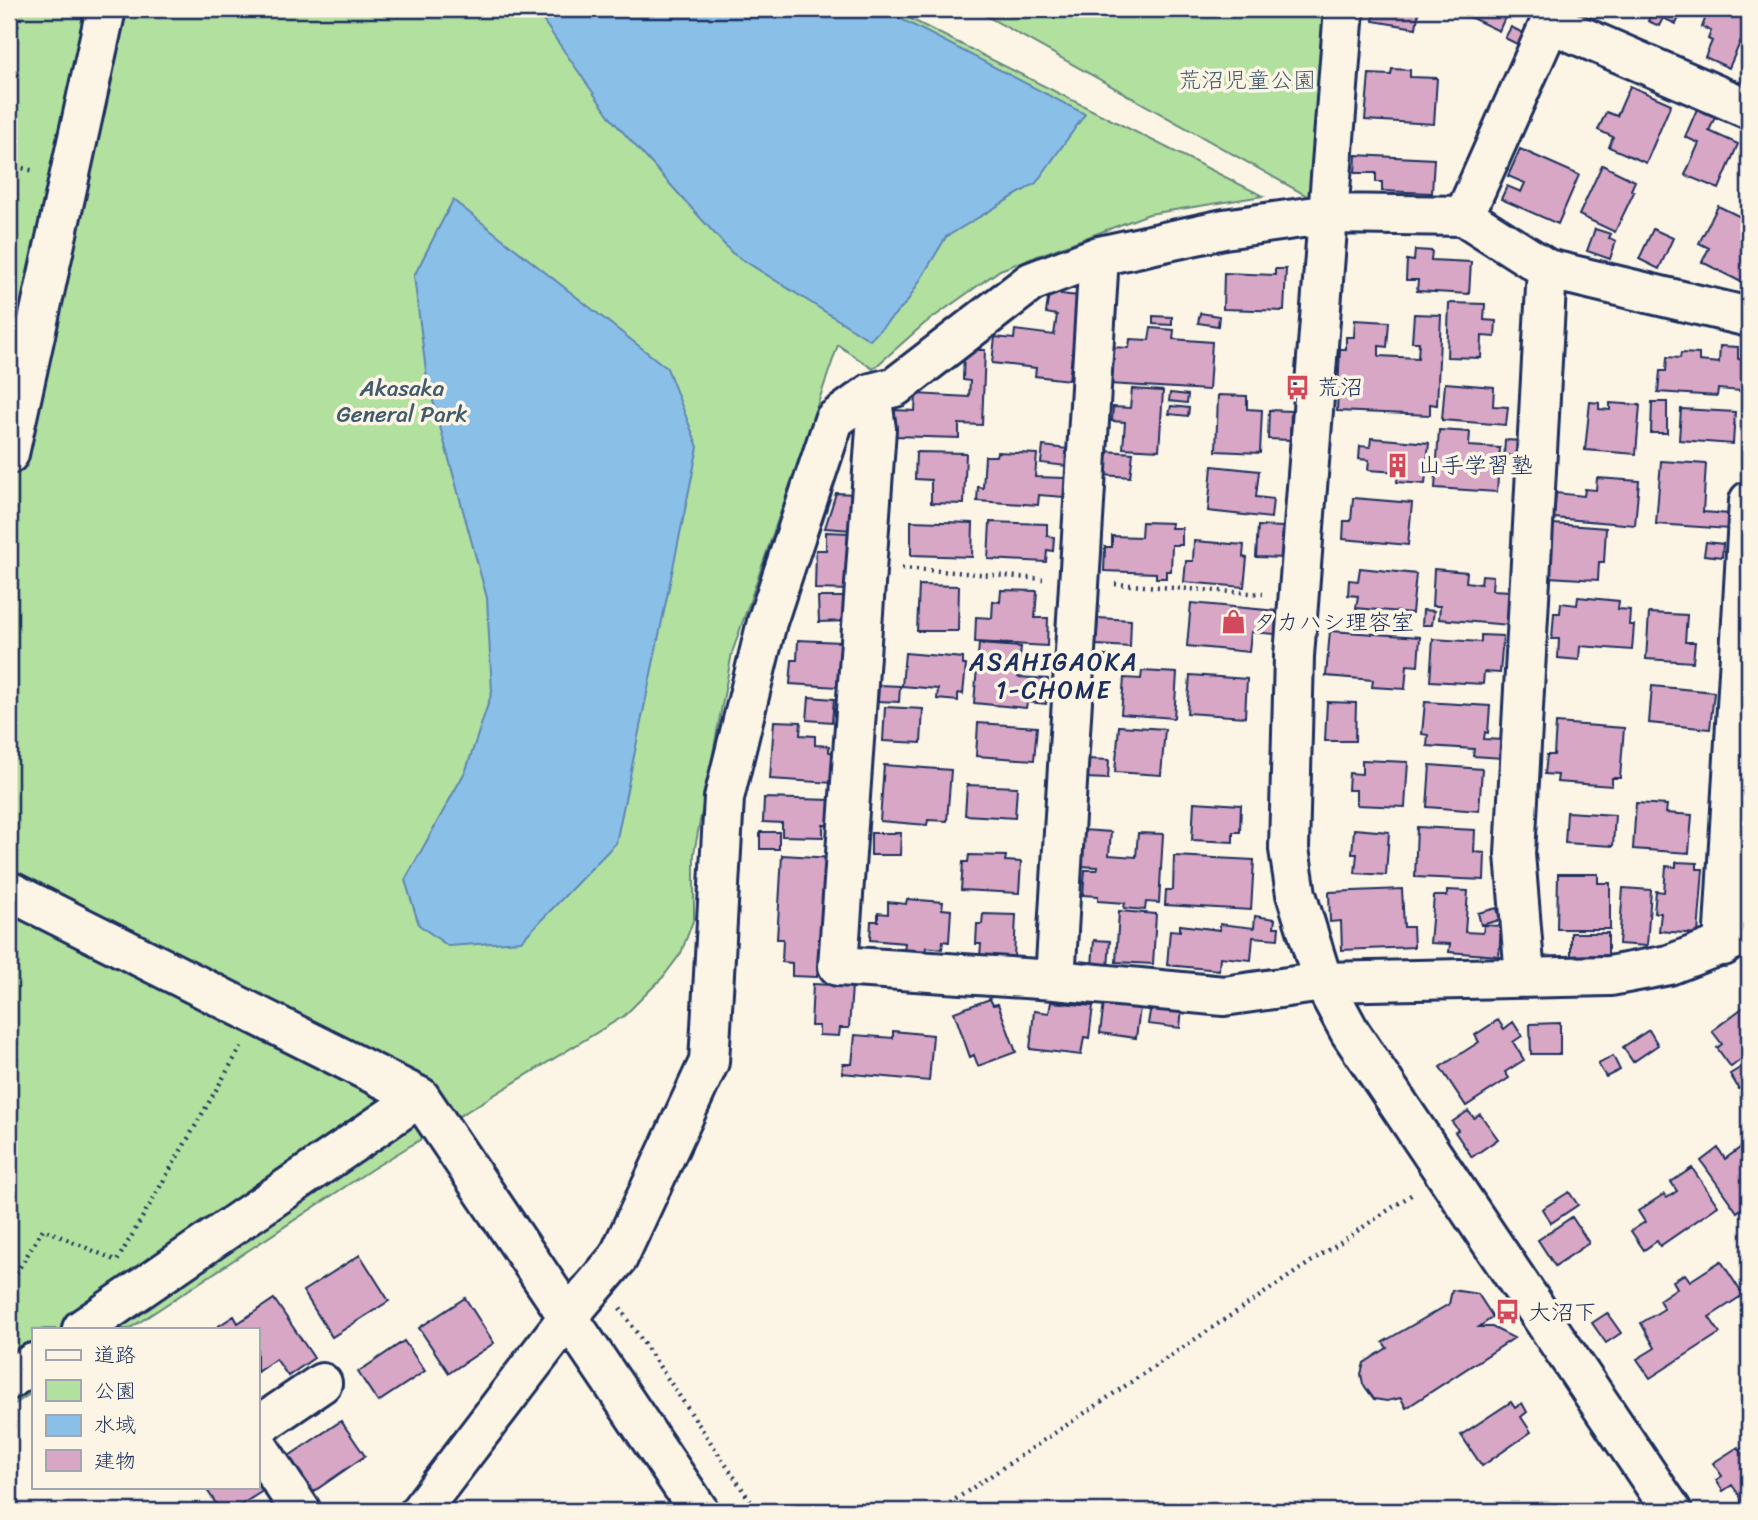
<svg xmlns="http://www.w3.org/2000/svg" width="1758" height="1520" font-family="Sriracha,'Klee One',sans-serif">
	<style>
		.green { fill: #b2e09f; stroke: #66887e; stroke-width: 2 }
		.water { fill: #8ac0e8; stroke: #5e86b1; stroke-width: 2 }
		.building { fill: #d8a7c5; stroke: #1b2f5e; stroke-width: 2 }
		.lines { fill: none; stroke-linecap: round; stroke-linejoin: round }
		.minor-casing { stroke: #1b2f5e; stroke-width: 44 }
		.path { stroke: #1b2f5e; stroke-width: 4.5; stroke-dasharray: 2 5; stroke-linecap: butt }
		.minor { stroke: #fcf5e5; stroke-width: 38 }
		.labels { text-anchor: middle; stroke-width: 7; stroke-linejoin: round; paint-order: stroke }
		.park-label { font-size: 23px; fill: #415b6e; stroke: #fcf5e5 }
		.poi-label { font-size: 23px; fill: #1b2f5e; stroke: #fcf5e5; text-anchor: start }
		.neighbourhood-label { font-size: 24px; letter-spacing: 2px; fill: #1b2f5e; stroke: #fcf5e5 }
	</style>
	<rect width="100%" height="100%" fill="#fcf5e5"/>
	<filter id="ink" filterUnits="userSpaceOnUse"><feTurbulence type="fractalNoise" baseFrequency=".0143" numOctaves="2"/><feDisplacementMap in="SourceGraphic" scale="14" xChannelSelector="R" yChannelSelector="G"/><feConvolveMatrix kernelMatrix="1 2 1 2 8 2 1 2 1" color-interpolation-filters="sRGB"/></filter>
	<g filter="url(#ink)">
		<path class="green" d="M9,9h882l372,187 -114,18 -149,56 -76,54 -51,45 -35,-24 -106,308 -38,200v65l-13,35 -18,24 -39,39 -252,153 -243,160h-96v63l-24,16z
			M974,9h350l-15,188z"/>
		<path class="water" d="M535,9h347l203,105 -49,69 -90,54 -39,65 -37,38 -138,-87 -120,-133z
			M453,200l214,168 31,79 -82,396 -95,98 -73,5 -29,-21 -14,-45 61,-110 26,-78 -5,-94 -60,-219 -13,-103z"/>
		<path class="building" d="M1375,9h44l-3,19 -43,-7z
			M1463,9h53l-4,9 -6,-3 -7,16 -38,-18z
			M1645,9h38l-7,15 -13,-6 -4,8 -11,-5 4,-9z
			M1709,9h40v13l-20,46 -24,-11 7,-16 -4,-2 3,-8 -9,-4z
			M1511,27l14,7 -6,11 -14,-7z
			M1392,69l18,1v7l27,1 -3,46 -69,-4 4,-46 22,1z
			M1630,86l41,18 -25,59 -37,-16 4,-10 -15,-7 8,-18 11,4z
			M1697,109l18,8 -6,14 29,13 -19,45 -34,-14 14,-32 -14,-6z
			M1520,149l59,26 -21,49 -57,-25 6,-13 14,6 4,-9 -17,-7z
			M1356,155l78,4 -2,34 -50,-2v-9h-6v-9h-21z
			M1602,165l33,16 -4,9 3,2 -19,40 -36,-17z
			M1718,206l31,15 -3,5 3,1v59l-47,-24 7,-14 -10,-5z
			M1595,229l16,5 -2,4 7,3 -6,18 -23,-8z
			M1653,229l20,9 -14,31 -20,-10z
			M1415,250l17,1 -1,9 40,2 -2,32 -52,-3 1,-11h-12l1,-20 7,1z
			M1275,269h11l-2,42 -61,-2 1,-36 51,2z
			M1049,293l30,3 -10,84 -34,-4 1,-8 -44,-5 3,-26 19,2 1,-9 39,5 3,-20 -11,-2z
			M1449,303l36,1 -1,16 12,1 -1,16 -13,-1 -1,22 -34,-1z
			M1200,313l19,3 -1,10 -20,-3z
			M1414,314l27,1 -4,90 -7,-1v11l-93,-4 3,-62h6v-12h8l1,-17 34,2 -2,25 -8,-1v10l39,2 1,-16h-7z
			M1153,316l19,1v8l-19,-1z
			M1151,328l23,2 -1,9 39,3 -3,48 -100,-6 2,-37 18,1 1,-9 19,1z
			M1720,346l18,1v12l5,1 -2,31 -23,-2 -1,7 -59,-4 2,-21h6l1,-14 13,1 1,-5 18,1v7l20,2z
			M964,350h21l-3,75 -23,-1v14l-65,-2 1,-26 20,1 1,-17 53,3 1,-16 -7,-1z
			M1445,383l49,4 -1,19 15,1 -2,18 -64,-5z
			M1132,389l31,2 -4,59 -36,-2 2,-26 -13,-1 1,-14 17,1z
			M1170,393l18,2 -1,8 -18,-2z
			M1218,395l29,1v13l15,1 -2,43 -44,-2z
			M1590,402l9,1v6l11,1v-7l30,2 -4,49 -51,-4z
			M1652,402h15v31h-16z
			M1171,406l18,2 -1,8 -19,-2z
			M1681,409l54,3 -2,32 -54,-4z
			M1269,410l22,1 -1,29 -22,-1z
			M1439,430l31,2 -1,14 31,2 -3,44 -62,-4z
			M1371,438l58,5 -4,41 -28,-2 1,-10 -30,-2 1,-10 -10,-1 1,-13 10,1z
			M1505,440l17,1 -1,16 -17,-2z
			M1043,446l25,3 -2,17 -25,-3z
			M1105,451l28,2 -3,24 -27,-2z
			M916,452l50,1 -2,51 -33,-1v-23l-16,-1z
			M997,452l40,2 -2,23 30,1 -1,19 -25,-2 -1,10 -61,-4 1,-14 5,1 2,-32h11z
			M1661,461l45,3 -3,48 27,2 -1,15 -73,-5z
			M1212,466l47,5 -3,26 17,2 -2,19 -63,-7z
			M1597,478l42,3 -4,44 -81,-7 2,-25 28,3 1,-7 11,1z
			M836,493l18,1 -2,36 -27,-2z
			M1353,498l59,5 -4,42 -65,-6 1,-18h7z
			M911,521l62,2 -1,34 -61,-2z
			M990,522l57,2v12l7,1 -1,14 -6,-1 -1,12 -58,-3z
			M1142,522l30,1 -1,5h11v17h-10l-1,26h-5v7h-10v-5l-52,-2 1,-24h7v-11l29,1z
			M1553,524l53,4 -2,34h-5l-1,18 -49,-3z
			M1258,526l27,1 -1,31 -28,-1z
			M826,532l24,1 -1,57 -34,-1 1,-39h10z
			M1194,541l50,4 -1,12 4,1 -3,29 -60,-5 2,-21h7z
			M1706,542l17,2 -1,13 -18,-2z
			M1360,568l56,6 -4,39 -56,-5 2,-12 -10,-1 1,-15 9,1z
			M1434,569l33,3 -1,10 15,2 1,-9 11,1 -1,14 19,1 -2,34 -70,-6 1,-13h-8z
			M919,585l40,1 -1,45h-41z
			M1001,590l36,1 -2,27h13l-1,28 -72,-4 1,-25 16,1 1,-17 7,1z
			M818,597h30v24l-29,1z
			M1578,597l41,4 -1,8 12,1 -1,15h5l-2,25 -52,-4 -1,14 -21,-2 1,-19h-7l2,-26h6l1,-10 16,2z
			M1191,603l86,8 -2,23 -24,-2 -2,20 -62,-6z
			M1423,610l11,1 -2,14h-10z
			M1649,613l38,2 -2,27h10l-2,20 -47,-3z
			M1098,618l33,2 -1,27 -34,-2z
			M1330,631l90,6 -2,29 -11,-1 -2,24 -33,-2 1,-7 -47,-4z
			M1481,635l22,1 -3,37 -16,-1 -1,12 -53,-3 3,-42 48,3z
			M798,640l43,2 -3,45 -48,-3 2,-24h5z
			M979,644l42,3 -3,30 30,2 -2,25 -19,-2 -1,6 -52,-5z
			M905,653l58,5v7h3l-3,29 -5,-1v8l-21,-2 1,-10 -36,-3z
			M1095,656h18v9l-18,-1z
			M1142,671l35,2 -3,45 -53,-4 3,-36 17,1z
			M1190,675l57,4 -2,38 -58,-4z
			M879,685l21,1 -1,16 -21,-1z
			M1652,686l62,6 -4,37 -61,-6z
			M809,697l25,2 -2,23 -25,-2z
			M1327,702l29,1 -1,38h-30z
			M1425,702l65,4 -2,27 -3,-1 -1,7 20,1 -1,18 -30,-2 1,-7 -47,-3 1,-11 -6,-1z
			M885,707l38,2 -2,34 -38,-2z
			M774,721l27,1 -1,13 15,1v9l14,1v6l6,1 -2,30 -63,-4z
			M978,723l59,4 -3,33 -58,-4z
			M1556,723l68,5 -4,50h-8v8l-55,-4 1,-7 -13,-1 2,-19h7z
			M1119,726l46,3 -4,46 -46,-3z
			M1086,759l23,1 -1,19 -23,-1z
			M1362,760l46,2 -3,45 -49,-2v-15h-8l1,-17 13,1z
			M884,765l67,5 -4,51 -19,-1 -1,5 -47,-4z
			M1430,765l52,4 -3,42 -52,-4z
			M967,785l50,2 -2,31 -50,-3z
			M764,798l68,2 -1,25h-8v12l-41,-1v-13l-19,-1z
			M1194,802l47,3 -1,27h-7v10l-41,-2z
			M1636,803l31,2 -1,8 26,2 -3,38 -56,-4z
			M1567,812l48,3 -2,31 -48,-3z
			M1417,827l58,3 -1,22 11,1 -1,27 -69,-3z
			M1354,829l35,3 -3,43 -31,-2 2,-19h-5z
			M1082,830l29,2 -2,23 27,2 2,-24 25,1 -4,69 -13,-1 -1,8 -21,-2 1,-5 -27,-2v-5l-15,-1 2,-25h12l1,-3 -18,-1z
			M760,832h19v17h-19z
			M871,833h30l-1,22h-29z
			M782,855l50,3 -6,81h-6l-3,38 -25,-1v-13l-10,-1 1,-23h-6z
			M969,855l37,1 -1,5 16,1 -2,31 -58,-3 2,-28h5z
			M1174,856l80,4 -3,50 -86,-5 1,-15h7z
			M1676,862l21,1v6h6l-5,65 -39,-3 2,-18h-7l2,-22 8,1 2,-26 10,1z
			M1558,874h40v9h12v46h-53z
			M1623,888l28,2 -4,56 -28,-2z
			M1402,889l2,38h9l1,20 -72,3 -1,-29 -11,1 -1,-30z
			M1447,890l21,1 -3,41 18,1 1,-8 17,1 -2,30 -50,-4 1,-8 -20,-1 4,-47h13z
			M907,899l36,3 -1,7 9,1 -2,32 -6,-1 -1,8 -16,-2 -1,6 -21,-2 1,-8 -35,-3 1,-19h7v-8l10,1v-12l18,2z
			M1497,908l3,12 -19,5 -3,-12z
			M1119,911l37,3 -3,50 -37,-2z
			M983,914l33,1 -2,43 -34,-2 1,-12h-5l1,-20h5z
			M1255,916l20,3 -1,8h5l-1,12 -25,-2 -2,23 -31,-3 -1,13 -52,-5 3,-35 10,1v-6l40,5v-6l34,4z
			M1571,933h37v22l-37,1z
			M1094,940l16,1 -2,27 -16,-2z
			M813,984l39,2 -3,42h-9l-1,8 -20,-1v-9h-8z
			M990,999l3,6 5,-1 18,48 -38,14 -4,-11 -4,2 -16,-45z
			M1051,1002l42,4 -4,32 -5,-1 -3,18 -51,-6 4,-38 15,2z
			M1104,1003l36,5 -4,30 -36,-5z
			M1749,1003v50l-18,14 -14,-19 5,-4 -10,-13z
			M1151,1005l31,3 -2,20 -32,-4z
			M1498,1020l6,9 9,-7 9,14 -9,6 11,18 -19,12 4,6 -43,28 -26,-39 39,-25 -4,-7z
			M1560,1023v31h-29l-1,-30z
			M1649,1030l9,15 -25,17 -10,-15z
			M893,1031l40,4 -4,46 -87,-8 1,-9h9l3,-29 38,3z
			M1613,1056l7,14 -14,7 -8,-13z
			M1748,1063l1,19 -10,7 -9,-15z
			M1468,1111l6,7 6,-4 18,25 -26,18 -17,-25 3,-2 -6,-8z
			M1744,1145l5,7v43l-2,2 2,6 -12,9 -36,-51 17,-13 7,11z
			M1692,1168l26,38 -58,40 -3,-5 -13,9 -13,-19 14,-9 -7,-11 26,-17 3,4 10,-7 -6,-9z
			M1569,1192l9,13 -27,18 -9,-14z
			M1572,1217l17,26 -34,23 -17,-26z
			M360,1255l29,46 -57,36 -29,-46z
			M1721,1261l22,34 -34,22 11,16 -70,45 -13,-19 18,-11 -14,-25 23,-14 -5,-9 18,-12 -4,-7 12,-7 5,7z
			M1452,1290l26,4 15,23 -14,10h13l22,11 -108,70 -5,-10 -14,3 -13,-2 -11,-15 -2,-10 3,-11 23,-15 -4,-6 66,-38z
			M465,1298l29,45 -45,30 -30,-45z
			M274,1299l40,59 -26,18 -12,-17 -19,13v-43h-43l20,-13 4,7z
			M1607,1313l14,20 -15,10 -14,-20z
			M404,1341l21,30 -47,31 -20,-30z
			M1511,1402l4,6 7,-5 5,9 -6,5 10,15 -49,34 -21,-31z
			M341,1421l24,35 -55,38 -24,-36z
			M1738,1447l11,16v40l-3,2 -14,-20 -9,6 -7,-11 6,-4 -9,-13z
			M257,1475l9,14 -35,22h-10l-16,-24h52z"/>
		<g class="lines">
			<defs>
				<path id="minor" d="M1344,9l-50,647 -5,193 7,45 27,88 27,50 322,479
					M1464,216l86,-193 199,86
					M871,393l5,36 -38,537 217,14 169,16 99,-14 287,-6 59,-11 80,-31
					M9,454l97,-445
					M9,891l411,206 279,414
					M1723,946l26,-445
					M1525,977l-10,-123 32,-585
					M1055,980l44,-724
					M82,1329l338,-232
					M9,1380l24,-17
					M257,1427l65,-44
					M257,1445l44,66
					M420,1511l148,-194 50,-59 91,-196 15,-264 43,-176 67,-202 37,-27 24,-6 136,-105 68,-26 125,-27 106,-15 134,2 83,53 202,48"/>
			</defs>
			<use href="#minor" class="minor-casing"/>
			<path class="path" d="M9,53l14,-44
				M9,165l26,6
				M902,568l141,11
				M1115,584l148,10
				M9,1285l34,-56 74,32 124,-214
				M620,1308l137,203
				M938,1511l476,-318"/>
			<use href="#minor" class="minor"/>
		</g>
	</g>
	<defs>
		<symbol id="bus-bare" viewBox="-9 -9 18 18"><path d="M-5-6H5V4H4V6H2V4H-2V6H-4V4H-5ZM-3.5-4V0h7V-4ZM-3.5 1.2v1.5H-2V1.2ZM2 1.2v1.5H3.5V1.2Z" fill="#d1495b" stroke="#fcf5e5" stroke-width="2.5" paint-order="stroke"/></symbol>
		<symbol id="building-bare" viewBox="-9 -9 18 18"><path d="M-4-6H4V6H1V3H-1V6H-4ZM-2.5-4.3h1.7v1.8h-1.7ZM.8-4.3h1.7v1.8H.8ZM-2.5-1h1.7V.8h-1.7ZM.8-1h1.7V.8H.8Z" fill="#d1495b" stroke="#fcf5e5" stroke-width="2.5" paint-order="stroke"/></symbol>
		<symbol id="shop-bare" viewBox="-9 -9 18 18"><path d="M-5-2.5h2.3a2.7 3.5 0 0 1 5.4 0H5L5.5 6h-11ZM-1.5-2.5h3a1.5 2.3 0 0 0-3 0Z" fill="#d1495b" stroke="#fcf5e5" stroke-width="2.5" paint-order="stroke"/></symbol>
	</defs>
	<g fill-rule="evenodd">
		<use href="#bus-bare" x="1280" y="370" width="35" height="35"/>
		<use href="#building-bare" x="1380" y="448" width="35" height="35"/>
		<use href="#shop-bare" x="1216" y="604" width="35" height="35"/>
		<use href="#bus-bare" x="1490" y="1294" width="35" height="35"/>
	</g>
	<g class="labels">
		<g class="park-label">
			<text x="1247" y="88">荒沼児童公園</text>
			<text x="402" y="396">Akasaka<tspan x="402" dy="26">General Park</tspan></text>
		</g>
		<g class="poi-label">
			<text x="1317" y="395">荒沼</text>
			<text x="1418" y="473">山手学習塾</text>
			<text x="1253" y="630">タカハシ理容室</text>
			<text x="1528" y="1320">大沼下</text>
		</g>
		<g class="neighbourhood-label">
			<text x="1054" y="670">ASAHIGAOKA<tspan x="1054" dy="28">1-CHOME</tspan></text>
		</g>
	</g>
	<rect width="1758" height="1520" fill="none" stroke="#fcf5e5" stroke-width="35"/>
	<rect x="18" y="18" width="1723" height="1485" fill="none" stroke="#1b2f5e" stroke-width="2.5" filter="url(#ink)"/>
	<rect x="32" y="1328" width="228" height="161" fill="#fcf5e5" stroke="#a2a6af" stroke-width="2"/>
	<rect x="46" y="1350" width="35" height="10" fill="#fcf5e5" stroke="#a2a6af" stroke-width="2"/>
	<text x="94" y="1362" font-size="21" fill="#1b2f5e">道路</text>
	<rect x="46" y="1380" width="35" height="21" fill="#b2e09f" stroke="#a2a6af" stroke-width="2"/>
	<text x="94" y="1398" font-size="21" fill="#1b2f5e">公園</text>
	<rect x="46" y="1415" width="35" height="21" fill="#8ac0e8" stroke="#a2a6af" stroke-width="2"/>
	<text x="94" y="1432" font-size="21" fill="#1b2f5e">水域</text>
	<rect x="46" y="1450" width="35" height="21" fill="#d8a7c5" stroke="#a2a6af" stroke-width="2"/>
	<text x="94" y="1468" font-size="21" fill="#1b2f5e">建物</text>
</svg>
